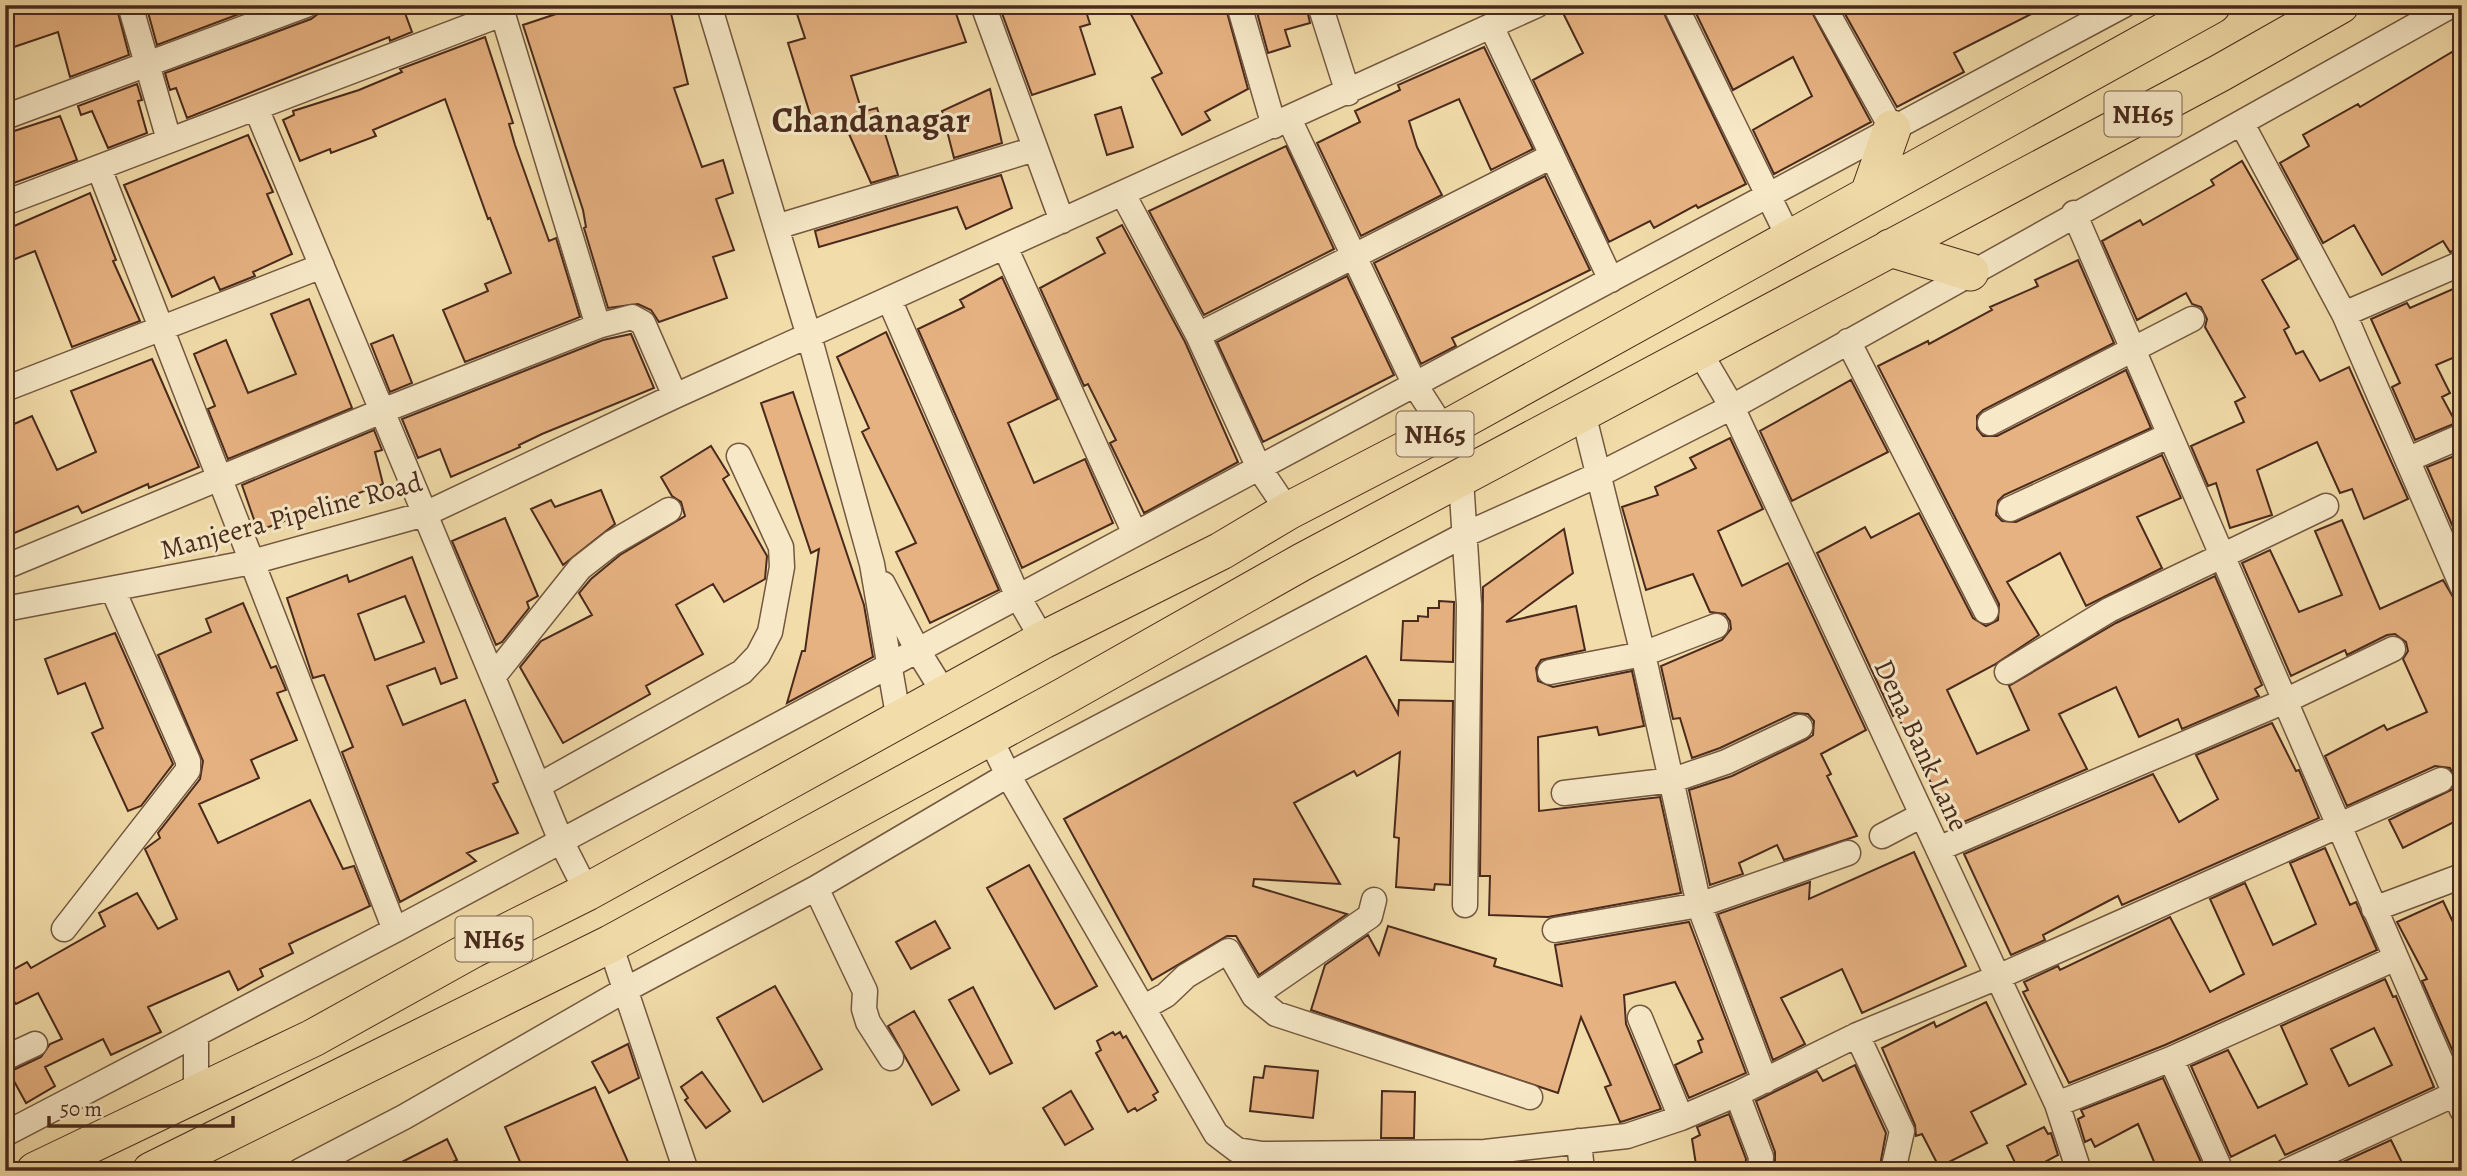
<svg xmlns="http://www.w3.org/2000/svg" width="2467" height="1176" font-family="Alegreya,serif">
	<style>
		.building { fill: #e7b282; stroke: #492a1c; stroke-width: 2; fill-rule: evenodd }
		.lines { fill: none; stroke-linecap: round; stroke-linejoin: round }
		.minor-casing { stroke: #735740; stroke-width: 27 }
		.highway-casing { stroke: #492a1c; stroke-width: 39 }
		.minor { stroke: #f7e9c8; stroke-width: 24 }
		.highway { stroke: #f2ddaa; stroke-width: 37 }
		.labels { text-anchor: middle; stroke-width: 6; stroke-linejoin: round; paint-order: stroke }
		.shield { fill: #f7e9c8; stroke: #7d6350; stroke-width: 2 }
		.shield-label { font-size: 26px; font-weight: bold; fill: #492a1c }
		.street-label { font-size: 28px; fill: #492a1c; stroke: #f7e9c8 }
		.district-label { font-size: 35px; font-weight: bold; fill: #492a1c; stroke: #f7e9c8 }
	</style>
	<rect width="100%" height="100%" fill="#f2ddaa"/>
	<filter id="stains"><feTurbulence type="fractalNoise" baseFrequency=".00286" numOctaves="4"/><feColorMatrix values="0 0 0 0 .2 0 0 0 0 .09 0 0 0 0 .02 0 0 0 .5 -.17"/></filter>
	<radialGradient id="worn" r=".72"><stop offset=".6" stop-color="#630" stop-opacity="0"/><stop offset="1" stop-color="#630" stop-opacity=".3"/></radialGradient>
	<path class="building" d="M5,5h111l13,50 -59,22 -12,-45 -53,18z
		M146,5h117l-106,40z
		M321,5h81l10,27 -22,9 -1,-4 -202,81 -11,-30 -6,2 -5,-17 146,-54 7,-5z
		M583,5h86l19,79 -14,4 28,79 21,-7 10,33 -17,6 18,51 -21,7 14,41 -68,24 -8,-12 -13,-6 -30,4 -24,-80 2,-1 -3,-17 -60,-185z
		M794,5h159l13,37 -115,34 11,36 15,-4 21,67 -27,8 -26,-58 -29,8 -28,-90 17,-5z
		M999,5h85l6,19 -10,3 15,47 -63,21z
		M1126,5h99l23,84 -43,23 5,8 -28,15 -30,-57 10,-5z
		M1255,5h51l4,18 -25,7 5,16 -22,7z
		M1559,5h101l86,179 -48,24 -2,-3 -42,23 -4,-7 -41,21 -76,-162 50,-27z
		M1692,5h116l63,117 -97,52 -21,-44 59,-34 -19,-39 -60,33z
		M1840,5h209l-95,48 10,19 -67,35z
		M485,37l28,86 -4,1 6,21 34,96 7,-3 24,79 -115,45 -22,-52 45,-19 -3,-7 26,-11 -21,-55 -2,1 -43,-120 -72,31 3,6 -45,17 -1,-4 -30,12 -17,-41 11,-5 -1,-4 66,-21 43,-18 -2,-3z
		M2462,46v202l-12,4 -7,-11 -61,34 -28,-50 -31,18 -43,-80 29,-17 -6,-11 55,-31 2,3z
		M1484,47l49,102 -42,21 -32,-71 -50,22 8,26 25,48 -81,41 -44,-93 43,-21 -5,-11 45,-21 -2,-5z
		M137,84l5,16 -4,1 9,32 -39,15 -16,-37 -11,4 -3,-9z
		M990,89l12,54 -48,15 -12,-47z
		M1121,107l12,40 -26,8 -12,-40z
		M60,116l17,44 -66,24 -6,-19v-31z
		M248,135l25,57 -6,2 25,60 -39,18 2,4 -35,14 -6,-13 -42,20 -48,-112z
		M1286,146l48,103 -130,66 -55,-104z
		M2242,161l56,98 -36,21 27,47 -5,3 12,24 7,-3 17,30 29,-14 59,132 -44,20 -12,-30 -12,4 -23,-51 -60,28 15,45 -42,13 -14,-45 -8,3 -17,-40 53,-24 -9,-20 10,-5 -40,-70 2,-8 -6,-12 -9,-3 -6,-11 -49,27 -35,-79 38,-21 3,5 71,-40 -3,-5z
		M1001,175l11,33 -46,21 -9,-22 -138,40 -4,-16z
		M1545,176l45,94 -138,68 4,8 -35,18 -47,-101z
		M90,193l26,67 -3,1 27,60 -68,26 -37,-96 -30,12v-33z
		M1122,225l63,117 53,120 -94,51 -34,-70 6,-3 -28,-56 -4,2 -44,-98 65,-35 -8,-15z
		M2078,260l36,83 -131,67 -6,6v13l6,7h14l129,-66 25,58 -147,67 -6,6 -2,14 6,6 14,1 146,-67 19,43 -44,19 25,51 -76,38 -26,-53 -53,29 32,53 -45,30 -47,25 30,64 52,-24 -20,-44 107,-63 99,-47 47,109 -7,4 4,7 -77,33 -4,-10 -39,18 -23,-50 -57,27 28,55 -135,58 -45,-94 -11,-19 -3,2 -76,-163 48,-26 6,11 48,-25 54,105 13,8 12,-6 1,-16 -121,-238 50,-25 1,3 63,-34 -2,-3 48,-21 -3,-6z
		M1347,276l47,99 -131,67 -46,-100z
		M1002,277l56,122 -50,24 26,60 51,-24 28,64 -91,45 -104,-239 46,-22 -4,-7z
		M2462,285v69l-26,11 14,28 -8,4 14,26 -41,17 -23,-53 8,-4 -29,-64 36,-16 3,5z
		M309,299l43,109 -124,51 -20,-50 7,-3 -21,-52 32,-14 22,53 48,-19 -25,-60z
		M886,332l113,258 -69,33 -34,-71 20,-9 -54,-111 7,-4 -32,-71z
		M631,334l23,54 -112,46 -23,11 1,2 -69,30 -11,-28 -22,9 -16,-39 201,-79z
		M393,335l19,48 -22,9 -19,-48z
		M152,359l47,108 -50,21 -1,-4 -66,29 -4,-7 -73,31v-109l27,-12 25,54 39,-18 -25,-61z
		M1851,380l37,72 -96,49 -32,-70z
		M793,392l71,213 9,52 -86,46 15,-52h3l14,-102 -8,4 -50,-150z
		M374,430l8,20 -7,2 8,32 -125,47 -16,-46z
		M1730,438l33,71 -45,22 24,55 46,-23 78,167 -45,24 10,20 -4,2 30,60 -73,24 -7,-15 -38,18 4,11 -33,11 -21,-95 43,-14 74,-36 7,-5 1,-14 -6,-7 -14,-1 -74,35 -28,10 -12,-40 -7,1 -12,-53 61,-26 9,-11 -1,-8 -5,-7 -15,-2 -17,-38 -47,16 -24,-83 36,-12 -3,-8 41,-19 -6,-10z
		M711,446l18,29 -6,4 44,77 -2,23 -41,23 -11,-18 -37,21 27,49 -57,32 4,8 -87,49 -43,-76 21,-26 51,-26 -13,-22 12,-14 29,-24 65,-39 -4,-14 -9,-6 -11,-19z
		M2462,453v95l-35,-81z
		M601,490l14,34 -52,41 -32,-56 20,-9 4,7z
		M505,518l33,78 -11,6 2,6 -27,34 -6,3 -44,-104z
		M2342,520l38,89 63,-29 10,17 9,4v217l-59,30 -14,-28 64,-31 3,-8 -6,-13 -15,-2 -88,40 -22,-50 59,-31 3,5 40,-18 -24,-53 5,-8 -2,-9 -11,-8 -8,1 -40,20 -2,-5 -54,26 -49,-113 28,-13 29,62 43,-17 -27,-64z
		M1564,529l9,44 -67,49 70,-16 9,44 -44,10 -5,8 2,13 15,6 79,-16 12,55 -45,9 -2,-8 -59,10 1,74 121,-14 21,96 -133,24 -59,-2 1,-39h-10l3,-289z
		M412,557l45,121 -16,6 -6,-16 -48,18 16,39 62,-25 33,82 -5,2 25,49 -51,20 9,8 -76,41 -58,-150 11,-5 -29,-72 -11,3 -26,-80 60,-23 2,7zM405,596l19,46 -49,18 -17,-46z
		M1439,601l15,1 -1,60 -52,-2 2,-39h15v-5l10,1v-9h11z
		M243,603l28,65 5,-2 10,24 -9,3 20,47 -46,20 8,18 -60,26 19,39 92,-43 33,69 11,-3 16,40 -81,38 4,9 -33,16 3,7 -25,14 -9,-19 -81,36 13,25 -50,23 -8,-16 -58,28 10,19 -29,17 -17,-31 32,-15 9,-13 12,-5 -24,-46 -22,11 -11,-14v-16l22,-12 4,6 74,-42 -6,-13 38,-20 21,36 19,-10 -32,-70 15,-11 -2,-5 42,-54 3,-18 -45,-106 53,-23 -5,-13z
		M115,633l58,131 -32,42 -13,5 -36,-78 11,-5 -18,-45 -27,11 -13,-35z
		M1366,656l32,58 1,-14 54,1 -3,184 -15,-1 -1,6 -38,-3 3,-49 -5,-1 6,-85 -43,24 -3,-5 -60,32 46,81 -86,-5 -1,7 94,28 -88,61 -23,-39h-9l-75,44 -88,-161z
		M2272,723l24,48 3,-1 20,48 -197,87 -4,-9 -75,39 2,5 -34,15 -47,-101 189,-80 26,48 39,-23 -22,-44z
		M2325,848l25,57 6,-3 21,48 -212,95 -96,38 -46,-91 5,-2 -4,-8 34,-16 2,4 110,-53 40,75 34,-18 -34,-75 35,-16 28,62 43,-21 -26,-61z
		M1914,852l52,114 -104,47 -20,-44 -61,29 24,46 -32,16 -55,-146 92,-32 -1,17z
		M1029,865l68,121 -42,23 -68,-121z
		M2443,901l19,40v118l-5,2 -35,-80 5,-2 -30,-57z
		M935,921l15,27 -39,21 -15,-27z
		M1689,922l57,151 -57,25 -14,-33 27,-13 -4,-11 5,-2 -28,-57 -51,13 2,29 35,85 -37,12 -4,1 -15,-35 6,-2 -30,-68 -23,76 -247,-83 14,-45 43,-30 11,20 9,-29 108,33 -2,7 68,20 -7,-41z
		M2385,979l8,18 3,-1 38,91 -149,68 -10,-20 -44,22 -40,-91 37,-16 30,58 49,-24 -26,-58zM2374,1028l18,37 -43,21 -18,-37z
		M775,986l47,83 -59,33 -46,-84z
		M973,987l39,76 -22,11 -41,-74z
		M1986,1002l40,82 -55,28 16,31 -48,24 -17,-33 -6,2 -1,-11 -33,-77 52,-26 2,5z
		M914,1011l45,79 -27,15 -44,-79z
		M1113,1032l2,3 5,-3 3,6 3,-2 32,56 -5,3 3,5 -19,11 -2,-3 -7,4 -32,-59 5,-3 -4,-9z
		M628,1044l11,34 -30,15 -17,-31z
		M1855,1065l31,68 -7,38h-104v-19l-19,-51 61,-30 6,10z
		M1265,1066l53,5 -5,47 -63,-7 4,-34 9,1z
		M702,1072l28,39 -24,17 -21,-28 3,-2 -7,-11z
		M2163,1078l42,93h-47l-20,-47 -43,23 -4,-8 -6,3 -7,-23 6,-3 -3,-6z
		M595,1087l37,84h-108l-19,-44z
		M1071,1091l22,38 -28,16 -22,-37z
		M1382,1091l33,1 -1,46h-33z
		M1729,1114l17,45 -1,12h-48l-5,-32 8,-4 -3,-8z
		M2044,1127l4,7 3,-1 7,22 -30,16h-9l-12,-25z
		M447,1139l10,21 -22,11h-51z
		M2391,1140l15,31h-83z"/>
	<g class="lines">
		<defs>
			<path id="minor" d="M130,5l39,135
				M500,5l98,321
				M709,5l100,331 63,228 27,157
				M983,5l79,216
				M1239,5l35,121
				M1320,5l28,88
				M1675,5l114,233
				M1823,5l69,124
				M1492,28l119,252
				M256,108l305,733 26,51
				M5,117l301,-112
				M1289,119l126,266 29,45
				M2242,124l102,190 118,272
				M99,168l296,762
				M1123,194l75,141 61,133 29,43
				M5,203l497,-189
				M2074,213l388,897
				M776,227l259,-78
				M1005,247l130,287
				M889,299l129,298 25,43
				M2344,314l118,-51
				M1198,335l354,-179
				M1848,341l138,270
				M1699,351l33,56 325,697 22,67
				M5,389l317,-123
				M1583,413l60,241 56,251 66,176
				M1990,423l202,-104
				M2409,459l53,-23
				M1461,479l8,126 -4,300
				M2010,509l160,-74
				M5,567l377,-156 216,-85 34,-9 11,6 32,73
				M883,584l35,67 28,45
				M5,609l247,-47 173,-48 250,-118 862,-391
				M1550,672l93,-18 73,-28
				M2007,672l102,-62 217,-104
				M493,677l87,-109 32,-25 57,-33
				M989,736l19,39 208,359 21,16 25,4 223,-2 142,-16 54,-18 56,-24 120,-59 141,-58 443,-197
				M538,786l204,-114 16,-17 12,-23 12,-65 -1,-20 -42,-91
				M1564,793l109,-13 53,-18 74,-35
				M1882,836l40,-21
				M1938,849l347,-148 108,-52
				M816,888l49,103 -1,18 4,13 23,36
				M2374,909l88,-33
				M64,929l124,-159v-9l-75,-171
				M1555,930l144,-25 149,-52
				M610,944l76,227
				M1254,996l116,-80 4,-16
				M1143,1008l23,-13 20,-19 42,-25 26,45 22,18 254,83
				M1640,1018l41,100
				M196,1035v60
				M1857,1035l45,96 -9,40
				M5,1058l30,-14
				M2171,1059l50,112
				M1737,1094l24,63 -1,14
				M2057,1104l114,-45 225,-101
				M5,1134l390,-204 1729,-925
				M1579,1141l3,30
				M300,1171l104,-54 221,-127 191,-102 192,-113 456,-240 136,-61 132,-67 720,-402
				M2287,1171l168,-77"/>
			<path id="highway" d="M1869,194l23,-65
				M1890,248l80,24
				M35,1171l278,-133 160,-89 114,-57 456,-252 178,-89 67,-40 156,-81 768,-425
				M151,1171l459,-227 453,-247 239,-135 918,-489 120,-68"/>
		</defs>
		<use href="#minor" class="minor-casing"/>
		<use href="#highway" class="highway-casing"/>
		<use href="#minor" class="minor"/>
		<use href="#highway" class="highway"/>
	</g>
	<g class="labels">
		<g class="shield">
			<rect x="2104.5" y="91.5" width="77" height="45" rx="5"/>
			<rect x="1396.5" y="411.5" width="77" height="45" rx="5"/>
			<rect x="455.5" y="916.5" width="77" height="45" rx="5"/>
		</g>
		<g class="shield-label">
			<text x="2143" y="123">NH65</text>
			<text x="1435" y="443">NH65</text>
			<text x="494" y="948">NH65</text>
		</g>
		<g class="street-label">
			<text transform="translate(291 515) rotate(-15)" y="10">Manjeera Pipeline Road</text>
			<text transform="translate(1922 745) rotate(65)" y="10">Dena Bank Lane</text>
		</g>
		<g class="district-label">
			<text x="871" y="132">Chandanagar</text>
		</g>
	</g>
	<rect width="2467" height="1176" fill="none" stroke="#f2ddaa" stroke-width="28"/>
	<rect x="7" y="7" width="2453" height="1162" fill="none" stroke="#492a1c" stroke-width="3.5"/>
	<rect x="14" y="14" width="2439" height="1148" fill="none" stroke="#492a1c" stroke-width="2"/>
	<path d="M49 1116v10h184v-10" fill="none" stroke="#492a1c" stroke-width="3.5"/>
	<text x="60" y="1116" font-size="21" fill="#492a1c" stroke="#f7e9c8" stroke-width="5" paint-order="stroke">50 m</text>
	<rect width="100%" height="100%" filter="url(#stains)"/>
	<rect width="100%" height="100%" fill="url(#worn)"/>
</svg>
